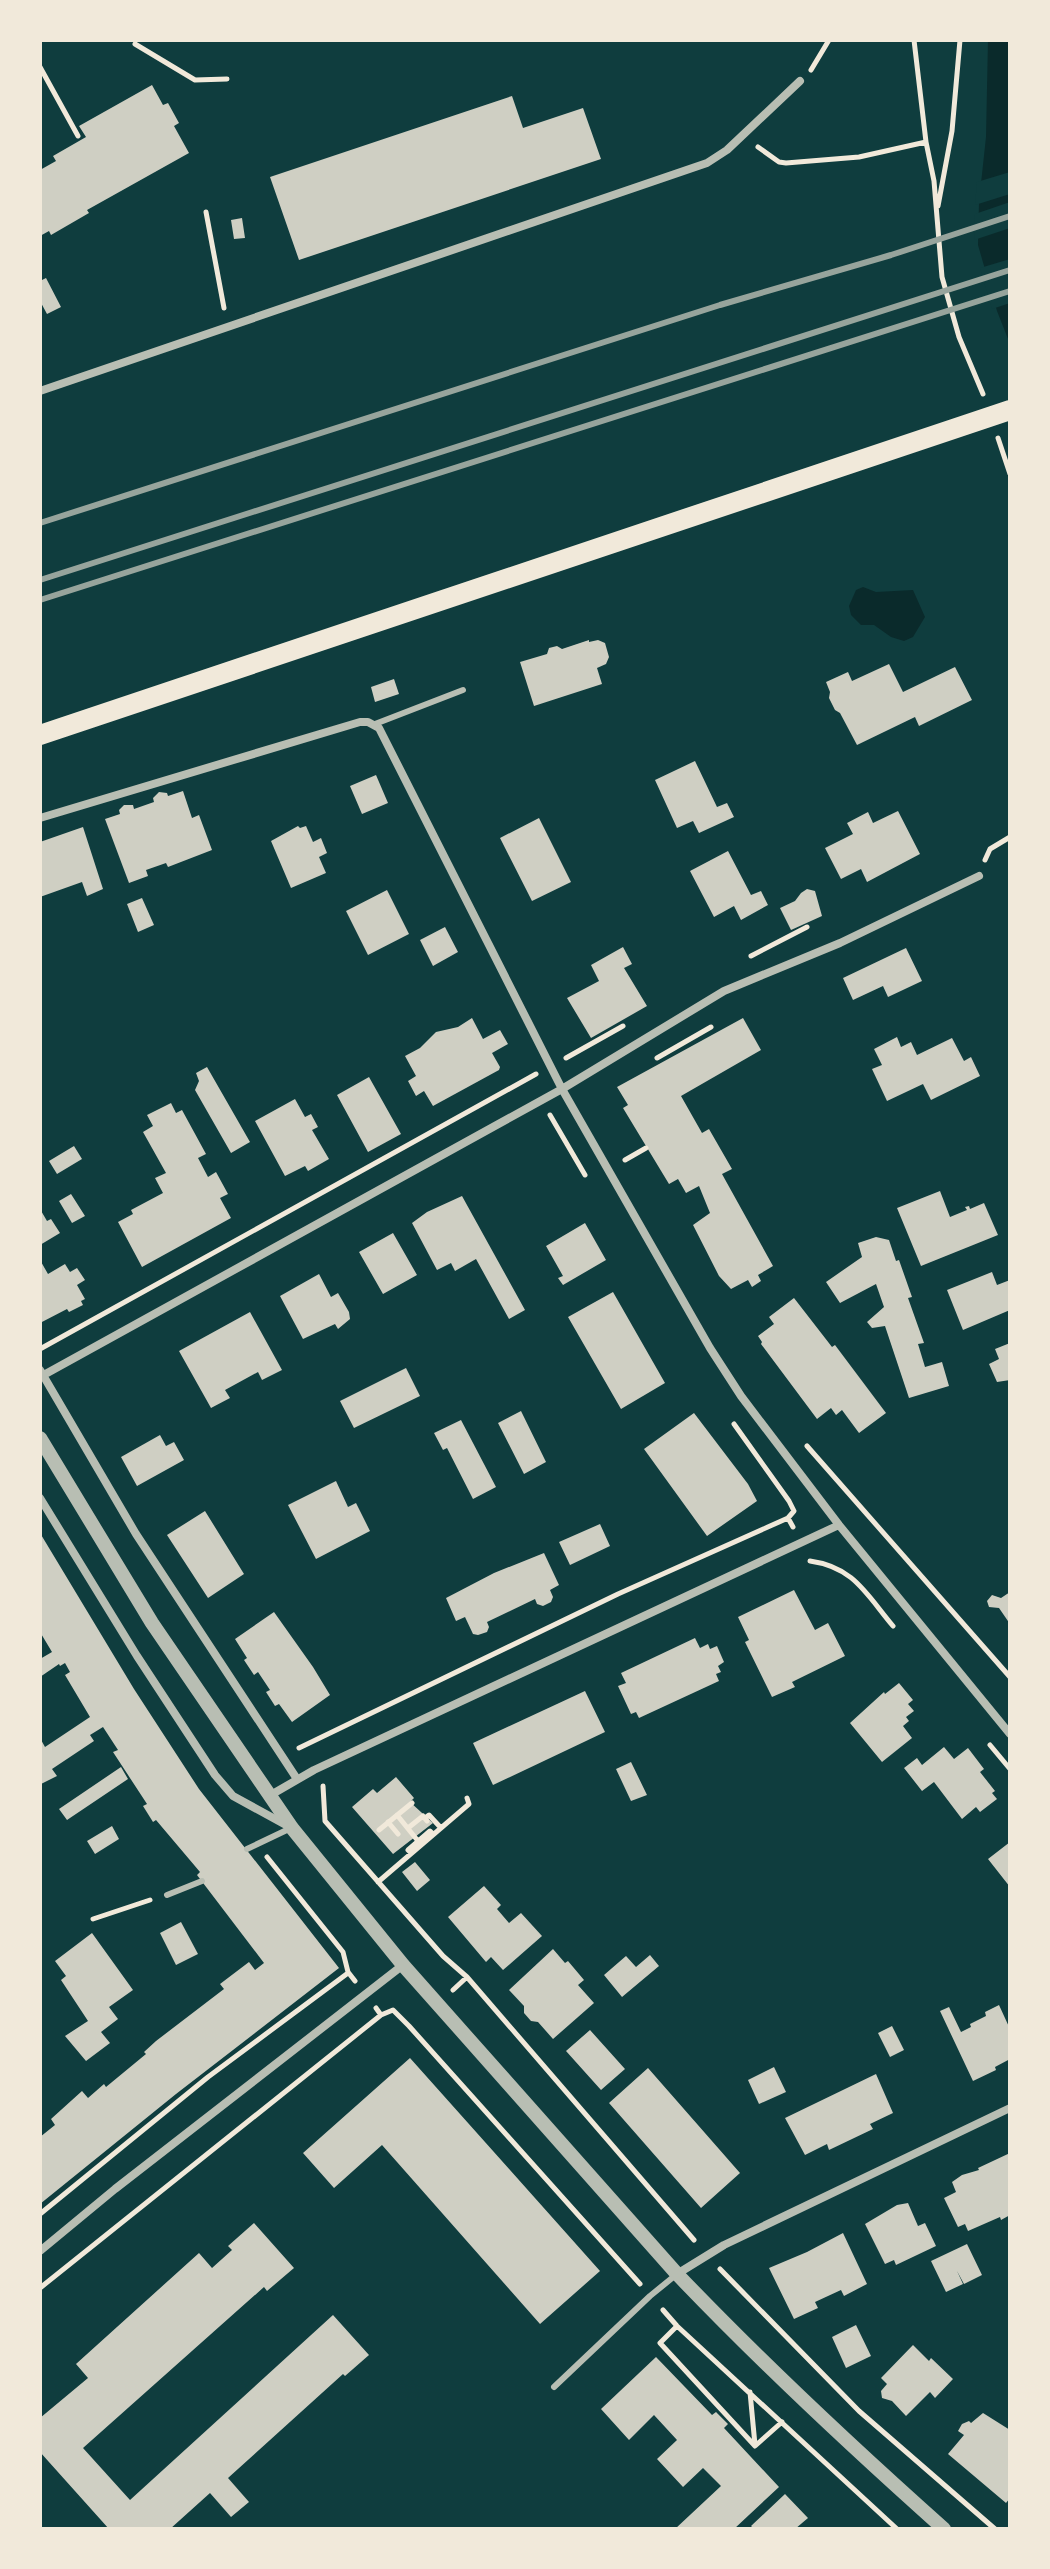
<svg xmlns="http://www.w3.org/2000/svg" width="1050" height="2569" font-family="'Noto Sans',sans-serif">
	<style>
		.water { fill: #0a2a2b }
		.pier { fill: #0f3d3e }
		.building { fill: #cfcfc3 }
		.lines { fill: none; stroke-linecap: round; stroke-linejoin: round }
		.path { stroke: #f1e9da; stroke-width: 5 }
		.service { stroke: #b8beb3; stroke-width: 6 }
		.minor { stroke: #b8beb3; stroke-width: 8 }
		.tertiary { stroke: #b8beb3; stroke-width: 14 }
		.primary { stroke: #f1e9da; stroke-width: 20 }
		.rail { stroke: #97a49c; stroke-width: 6 }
	</style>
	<rect width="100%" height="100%" fill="#0f3d3e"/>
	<path class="water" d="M988,40h22v304l-13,-33 -19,-66 1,-43 7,-65z
		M863,587l13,5 37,-2 12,27 -12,20 -9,4 -13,-4 -17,-12h-13l-10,-10 -2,-9 7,-16z"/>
	<path class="pier" d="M1010,172v22l-35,11 2,-23z
		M1010,202v26l-36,12 1,-26z
		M1010,259v44l-18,6 -12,-41z"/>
	<path class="building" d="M152,85l11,20 5,-2 11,20 -5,3 15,27 -102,57 2,3 -38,22 -2,-4 -9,5v-66l16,-9 -3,-5 33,-19 -7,-11z
		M512,96l11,32 60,-20 18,51 -302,101 -29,-83z
		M242,218l3,20 -11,1 -3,-19z
		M46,278l15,29 -14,7 -7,-13v-20z
		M589,640v2l9,-2 7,3 4,14 -3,7 -9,4 5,16 -68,22 -14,-44 27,-8 2,-6 8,-2 5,3z
		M889,664l14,28 52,-25 17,33 -53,26 -4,-9 -58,28 -17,-32 -5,-3 -6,-12 1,-6 -4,-10 22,-10 4,9z
		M394,679l5,15 -24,8 -4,-15z
		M695,761l22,46 10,-4 7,14 -35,16 -6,-12 -16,7 -22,-48z
		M376,775l12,28 -26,11 -12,-28z
		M183,791l9,27 7,-3 13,35 -44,17 -2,-4 -20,7 2,6 -19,7 -24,-64 15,-5 -1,-4 5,-5h9l1,4 20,-7 -1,-4 6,-6 8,1 1,3z
		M898,811l22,43 -53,28 -6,-13 -20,10 -16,-31 28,-14 -6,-11 21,-11 5,11z
		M539,818l32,64 -39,19 -32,-63z
		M298,826l2,2 6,-2 7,16 8,-4 6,15 -8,4 7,16 -35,15 -20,-47z
		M83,827l20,62 -16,7 -5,-14 -42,15v-55z
		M728,851l23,44 10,-4 7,14 -27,15 -7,-14 -20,11 -24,-46z
		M807,889l8,2 7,25 -31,14 -11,-22 15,-7 6,-8z
		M387,890l22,44 -41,21 -22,-44z
		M142,898l12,27 -16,7 -11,-28z
		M445,927l13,25 -25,14 -13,-26z
		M623,947l9,17 -8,4 23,38 -56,32 -24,-40 32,-17 -8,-16z
		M906,948l16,33 -34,16 -5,-11 -30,14 -10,-22z
		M472,1018l11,21 17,-9 8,14 -16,9 8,14 -1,3 -66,36 -9,-15 -8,5 -8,-15 8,-5 -11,-20 15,-8 16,-16 22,-5z
		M743,1018l18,32 -80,46 21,37 7,-4 23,40 -10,5 51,92 -15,9 3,6 -9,6 -4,-7 -17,9 -12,-13 -26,-51 17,-12 -11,-27 -13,7 -8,-14 -9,5 -46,-76 5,-3 -11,-18z
		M897,1037l4,10 10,-5 6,13 35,-17 12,23 7,-4 9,19 -49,24 -8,-16 -36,17 -15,-32 10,-4 -8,-16z
		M207,1067l43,75 -19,11 -36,-63 4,-9 -3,-8z
		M369,1077l32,57 -33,18 -31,-57z
		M295,1099l10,18 6,-3 7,13 -6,3 17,29 -21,12 -3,-5 -20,10 -30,-55z
		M171,1103l5,10 6,-3 24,44 -8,4 10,19 8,-5 12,22 -8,4 11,20 -89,49 -24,-45 15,-8 -2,-4 32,-17 -8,-15 11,-5 -23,-41 10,-6 -6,-11z
		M74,1146l8,13 -25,15 -8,-13z
		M940,1191l10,26 17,-7 -2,-3 4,-1 1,3 14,-6 14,32 -77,31 -24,-58z
		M71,1194l14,22 -13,7 -13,-22z
		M462,1196l63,114 -16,9 -33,-60 -21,12 -4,-8 -14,7 -25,-47 15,-11z
		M40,1209l7,12 4,-2 9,14 -20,12z
		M585,1223l21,37 -43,25 -5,-7 5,-2 -17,-30z
		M393,1233l24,42 -34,19 -24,-42z
		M876,1237l13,3 7,21 3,-1 13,37 -4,1 16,45 -6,1 7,23 17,-5 7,24 -40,12 -24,-72 -13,2 -5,-6 17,-15 -8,-23 -36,19 -14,-21 36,-25 -4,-14z
		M40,1260l8,14 17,-10 5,8 7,-4 8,12 -8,5 8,14 -4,2 2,4 -14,7 -2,-3 -27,14z
		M992,1272l5,13 13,-5v30l-47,20 -16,-40z
		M319,1274l12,23 7,-4 11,19 1,7 -12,10 -3,-5 -32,15 -23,-43z
		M613,1292l52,91 -44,26 -53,-92z
		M794,1298l38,49 3,-2 51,68 -27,20 -17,-23 -6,5 -5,-7 -14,11 -56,-75 1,-2 -4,-6 16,-12 -5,-7z
		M250,1312l32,58 -20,10 -4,-8 -33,18 5,8 -19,10 -32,-57z
		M1010,1343v37l-13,2 -8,-18 10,-5 -4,-10z
		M406,1368l14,28 -66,32 -14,-27z
		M521,1411l25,51 -22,12 -26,-51z
		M694,1413l54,71 9,17 -50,35 -63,-87z
		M461,1420l35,67 -23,12 -26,-51 -4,2 -9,-17z
		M160,1435l6,11 8,-4 10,18 -47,26 -16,-29z
		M336,1481l12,26 8,-4 14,28 -54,28 -28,-54z
		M205,1511l39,63 -36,24 -41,-63z
		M600,1524l10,22 -40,19 -11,-23z
		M40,1533l94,156 65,100 140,179 -163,126 -136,110v-67l15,-12 -4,-6 31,-28 6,7 16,-14 2,3 40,-33 -2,-2 12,-11 68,-52 -4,-5 29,-22 6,8 9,-7 -67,-88 3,-3 -44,-52 -3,2 -10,-16 4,-2 -34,-52 5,-2 -15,-23 -13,8 4,6 -42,28 5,7 -16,8 -1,-2v-44l5,9 45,-30 -25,-42 5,-3 -5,-9 -5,3 -1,-2 -19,13v-18l12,-7 -12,-20z
		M544,1553l15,32 -9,5 3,7 -2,5 -8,4 -6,-2 -2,-5 -48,23 2,5 -2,5 -9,3 -5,-1 -8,-17 -9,4 -10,-23 48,-25z
		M794,1590l21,40 13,-7 17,33 -53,26 3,5 -23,10 -27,-55 4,-2 -11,-23z
		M1010,1592v32l-11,-16 -10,-1 -2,-6 5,-6 9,3z
		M274,1612l39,55 17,28 -38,27 -13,-18 -4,2 -9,-14 4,-2 -12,-18 -4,3 -10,-15 3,-2 -12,-19z
		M695,1638l5,10 8,-4 2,5 7,-3 7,16 -6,4 3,6 -5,2 3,7 -80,37 -3,-6 -5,2 -13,-28 8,-3 -5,-10z
		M899,1683l14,17 -5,4 6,7 -8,6 3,4 -6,5 9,12 -30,24 -32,-39 34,-31 1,2z
		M585,1691l20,41 -112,53 -20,-42z
		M944,1747l10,12 14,-11 16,21 -4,3 15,19 -3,2 5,6 -17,13 -4,-5 -14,12 -28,-37 -12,9 -18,-23 13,-10 5,7z
		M631,1762l16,33 -16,6 -15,-32z
		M121,1767l7,12 -61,41 -8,-11z
		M396,1777l18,21 -4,4 23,21 -40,31 -41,-47 21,-18 4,4z
		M112,1826l7,13 -24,15 -8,-13z
		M1010,1842v45l-22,-28z
		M415,1862l15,18 -13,11 -15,-19z
		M484,1886l17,19 -4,4 12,14 12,-10 21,23 -39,34 -12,-13 -5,5 -38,-45z
		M181,1922l17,32 -22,11 -16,-32z
		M92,1933l41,57 -24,17 9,12 -17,13 9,11 -24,18 -21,-25 23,-15 -27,-41 5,-4 -11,-15z
		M553,1949l12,14 3,-2 16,19 -6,5 16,18 -41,36 -15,-17 -7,-1 -7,-8v-7l-15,-16z
		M650,1955l9,11 -37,31 -18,-22 22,-19 10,11z
		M999,2005l11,24v30l-15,8 1,3 -23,11 -33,-70 9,-4 12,25 10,-5 -1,-3 16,-8 -1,-4z
		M892,2026l12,24 -14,7 -12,-24z
		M590,2030l35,39 -24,21 -35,-39z
		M410,2058l190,213 -60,53 -158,-179 -48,43 -31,-35z
		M774,2067l12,25 -27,12 -11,-24z
		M648,2068l92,105 -39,35 -92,-105z
		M876,2074l17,39 -23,11 3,5 -44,21 -2,-6 -22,11 -20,-37z
		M1010,2153v62l-9,5 -1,-3 -32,14 -3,-7 -7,3 -14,-29 12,-6 -4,-10 10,-7 17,-5 -1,-2z
		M908,2203l10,23 7,-3 11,23 -40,19 -2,-5 -9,4 -20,-40 32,-19z
		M254,2223l40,45 -27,23 -3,-4 -181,161 47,52 203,-185 36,40 -24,21 -2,-2 -115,104 21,24 -18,15 -21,-24 -40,36h-61l-69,-77v-34l48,-40 -12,-14 123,-111 13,15 20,-18 -4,-4z
		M843,2233l24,51 -23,12 -3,-6 -26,12 3,6 -24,11 -25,-51 38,-16z
		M967,2244l15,31 -18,9 -7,-13 6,13 -17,8 -15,-31z
		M856,2325l15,31 -25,12 -14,-31z
		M913,2345l16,16 2,-3 22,21 -18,19 -5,-6 -24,24 -14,-15 -10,-3 -1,-7 6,-7 -6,-6z
		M656,2357l56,58 4,-3 12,12 -4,4 55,59 -45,42h-59l46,-43 -18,-18 -20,19 -26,-28 20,-19 -23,-25 -25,25 -28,-31z
		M983,2413l27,17v68l-4,5 -58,-49 16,-19 -6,-4 4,-7 7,-3 2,2z
		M785,2494l23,24 -13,11h-41l-3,-3z"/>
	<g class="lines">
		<path class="path" d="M914,40l12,102 8,39 8,96 17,60 24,57
			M135,44l60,36 32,-1
			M40,67l38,69
			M811,70l18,-30
			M758,147l21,15 7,1 73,-6 67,-15
			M938,206l14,-75 8,-91
			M206,212l18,96
			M998,438l12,36
			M985,860l5,-11 20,-12
			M751,956l56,-29
			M566,1058l57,-32
			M657,1058l54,-31
			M550,1115l35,60
			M625,1160l21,-12
			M40,1349l496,-275
			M734,1424l55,77 5,10 -6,7
			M807,1446l203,231
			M810,1561c44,6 56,33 83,65
			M990,1745l20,24
			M299,1748l319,-154 170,-76 5,9
			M323,1786l2,35 118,135 24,21 227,263
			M397,1815l21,26
			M425,1818l4,-3 12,13
			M388,1822l10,12
			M408,1828l15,-12 4,5
			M379,1830l33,-27
			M411,1853l-3,-3 22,-19 3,3
			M267,1857l76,95 5,20 7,9
			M378,1882l91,-78 -2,-6
			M93,1919l57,-19
			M453,1990l14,-13
			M376,2008l5,7 12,-5 16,16 231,258
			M40,2214l168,-137 140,-104
			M720,2269l139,142 136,118
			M40,2288l341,-273
			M663,2310l14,16 220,203
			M677,2326l-17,17 95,103 27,-24
			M750,2392l5,53"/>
		<path class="service" d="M375,724l88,-34
			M247,1849l44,-21
			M167,1895l35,-14
			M554,2387l96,-91 27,-22"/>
		<path class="minor" d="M40,391l667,-228 20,-13 73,-69
			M40,818l320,-96h8l11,6 183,361 148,259 31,48 98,129 171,209
			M40,1370l96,164 161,245
			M40,1377l522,-288 162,-98 116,-48 139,-67
			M40,1498l97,158 78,119 18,21 53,29
			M269,1796l45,-26 525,-245
			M40,2251l75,-62 288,-224
			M677,2274l47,-29 286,-137"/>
		<path class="tertiary" d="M40,1438l112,185 140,205 111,137 274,309c85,89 175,173 267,255"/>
		<path class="primary" d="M40,735l970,-325"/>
		<path class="rail" d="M40,523l680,-218 171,-50 119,-39
			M40,580l970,-310
			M40,600l970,-309"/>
	</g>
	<rect width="1050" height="2569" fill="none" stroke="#f1e9da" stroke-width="84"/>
</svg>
